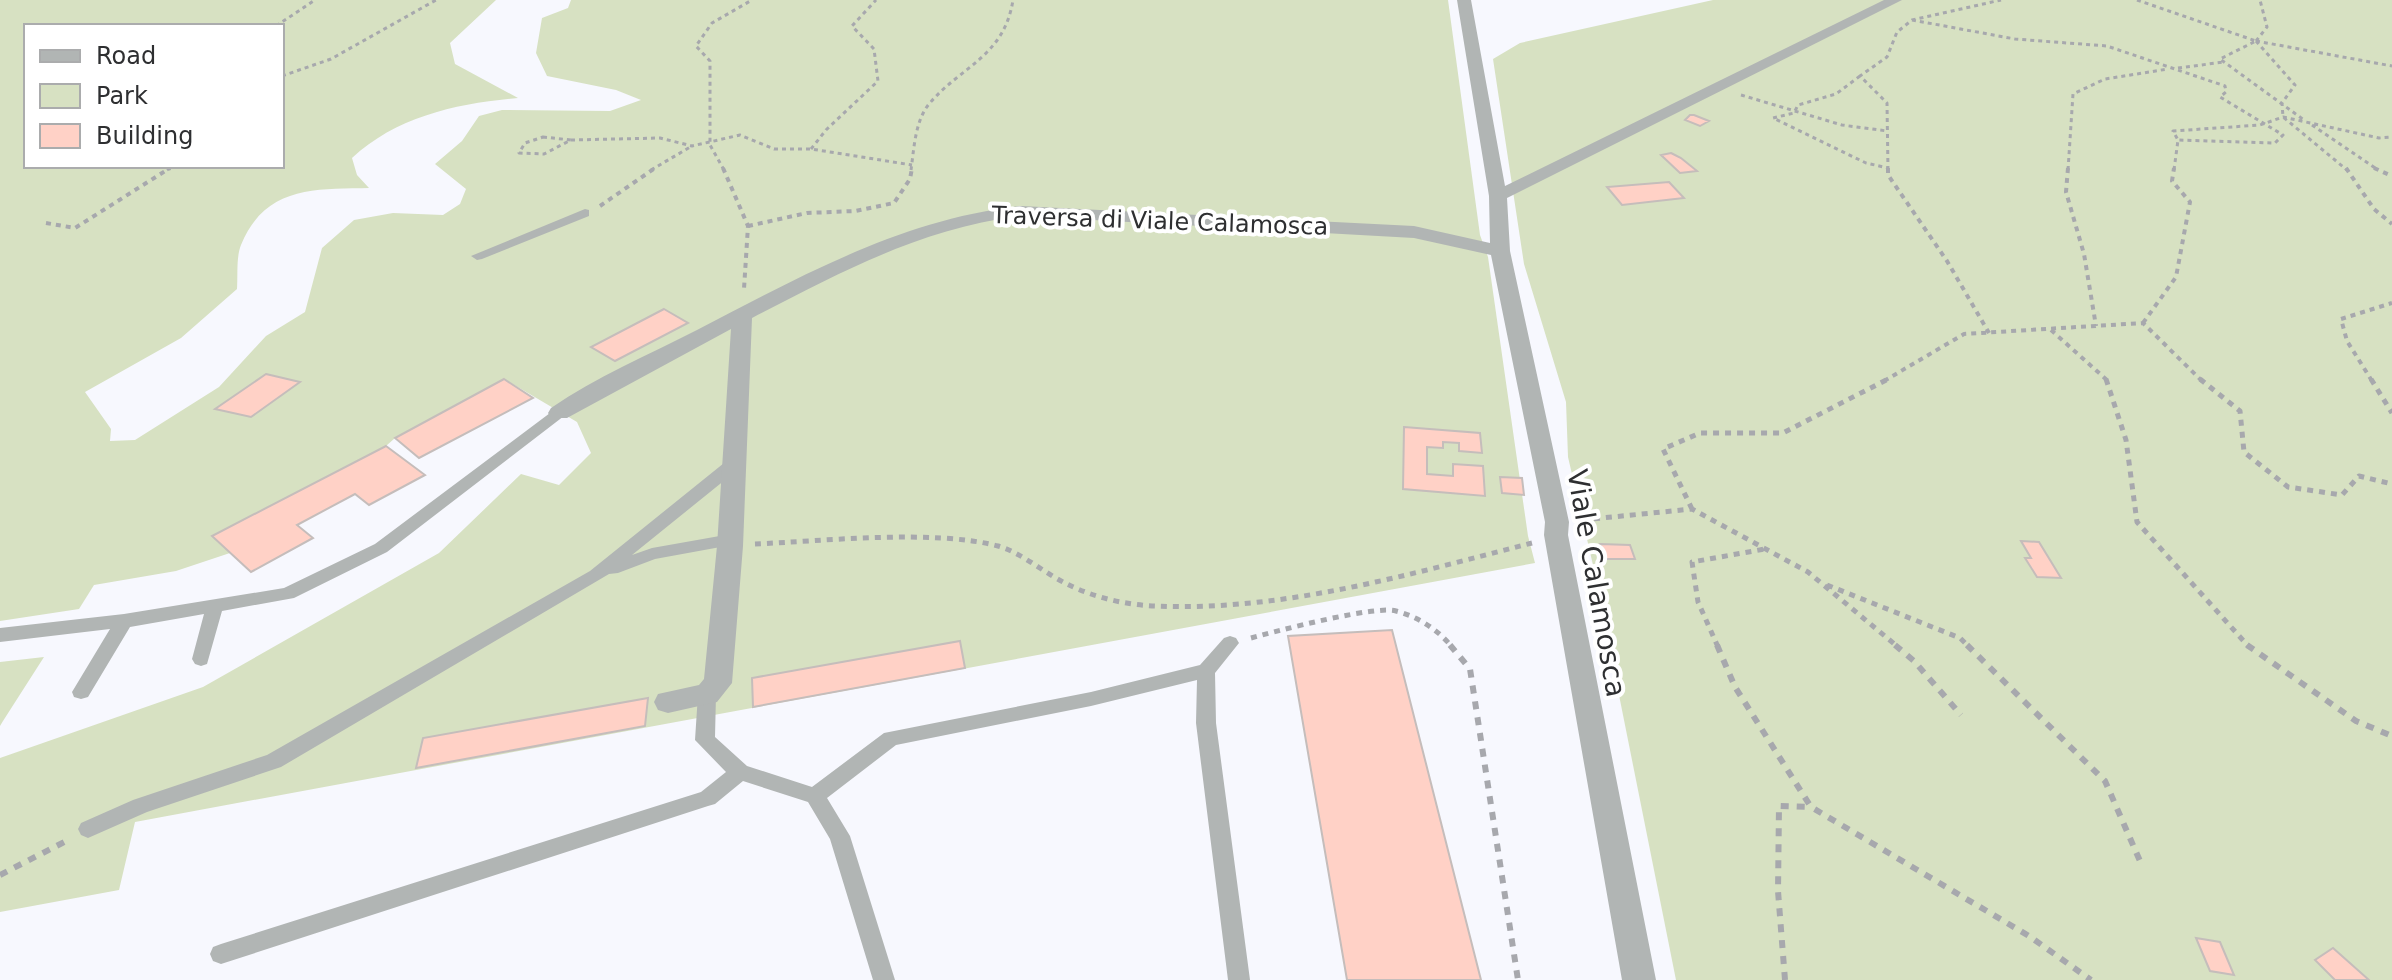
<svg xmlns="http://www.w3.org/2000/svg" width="2392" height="980" font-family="'DejaVu Sans',sans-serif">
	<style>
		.green { fill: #d7e1c2; fill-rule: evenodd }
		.building { fill: #ffd1c6; stroke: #c5bdbb; stroke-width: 2 }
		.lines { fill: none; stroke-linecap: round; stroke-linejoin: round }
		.path-far3 { stroke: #a7a8ad; stroke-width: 3; stroke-dasharray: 4 4; stroke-linecap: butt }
		.path-far2 { stroke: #a7a8ad; stroke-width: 4; stroke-dasharray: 5 5; stroke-linecap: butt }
		.path-far1 { stroke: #a7a8ad; stroke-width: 5; stroke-dasharray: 6 6; stroke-linecap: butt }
		.path { stroke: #a7a8ad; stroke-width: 6; stroke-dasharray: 8 8; stroke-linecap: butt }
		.lane { fill: #b1b5b4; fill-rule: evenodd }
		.street { fill: #b1b5b4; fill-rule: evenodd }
		.labels { text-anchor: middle; stroke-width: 8; stroke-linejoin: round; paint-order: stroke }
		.far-street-label { font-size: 24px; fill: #2e2f31; stroke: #fff }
		.street-label { font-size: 28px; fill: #2e2f31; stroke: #fff }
	</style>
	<rect width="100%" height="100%" fill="#f7f8fe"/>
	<path class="green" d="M0,0h496l-46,43 5,21 63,34c-59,5 -121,18 -166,60l5,17 12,13c-54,1 -104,-2 -128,57 -5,12 -3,31 -4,44l-56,49 -96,54 26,37 -1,12 25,-1 84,-53 47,-51 39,-24 17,-64 32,-28 39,-7 50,2 17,-11 6,-15 -31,-25 27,-23 17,-25 23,-6 108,1 31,-11 -25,-10 -69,-14 -11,-23 6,-35 26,-10 3,-8h877l32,235 8,22 40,279 7,27 -1400,259 -16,68 -119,22v-154l203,-71 236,-134 82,-79 38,11 32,-32 -14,-31 -73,-43 -109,59 -9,8 -174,90 18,17 -54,18 -82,14 -15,24 -79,12zM26,26h256v140h-256z
		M1713,0h679v980h-716l-83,-415 -25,-108 -2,-55 -42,-138 -31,-205 27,-16z
		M44,657l-41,64 -3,5v-64z"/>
	<path class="building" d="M1690,115h4l15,6 -9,5 -15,-6z
		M1671,153l10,5 16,13 -17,2 -19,-18z
		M1669,182l15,16 -62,7 -15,-18z
		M664,309l24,14 -73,38 -24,-14z
		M266,374l34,8 -49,35 -36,-8z
		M504,379l29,19 -114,60 -24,-20z
		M1404,427l76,6 2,20 -23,-2v-8l-16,-1v6l-16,-1v27l26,2v-12l30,2 2,30 -82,-7z
		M386,446l39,29 -56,30 -14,-11 -58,31 16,13 -62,34 -39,-36z
		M1500,477l22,1 2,17 -22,-2z
		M2021,541l18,1 22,36 -24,-1 -12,-19h6z
		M1600,544l30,1 5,14h-31z
		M1392,630l89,350h-134l-59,-344z
		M960,641l5,27 -212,39 -1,-29z
		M648,698l-3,28 -229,42 7,-30z
		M2196,938l24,4 14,33 -24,-4z
		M2333,948l36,32h-34l-20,-20z"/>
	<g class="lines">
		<path class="path-far3" d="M2137,0l119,41 -36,18 84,61
			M1912,20l103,19 92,7 118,40 1,6 -6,5 63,38 -8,8 -97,-3
			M276,26l39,-26
			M2256,41l39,44 -13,18 1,14 64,53
			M2256,41l136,25
			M2256,41l11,-14 -7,-27
			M2178,68l46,-6
			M282,76l49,-17 105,-59
			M1860,76l-24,18 -38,11 -4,8 -21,5 93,45 22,5
			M1741,95l101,30 45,6
			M2312,125l66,45
			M543,137l28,3 -27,14 -25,-1 6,-10z
			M571,140l89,-2 32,8 48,-11 34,14h37l101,16
			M811,149l15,-19 52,-49 -4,-32 -22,-23 24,-26
			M167,170l5,-4
			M651,170l41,-24
			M724,170l-14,-25v-84l-14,-15 16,-23 40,-23
			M911,170c3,-21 4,-49 18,-66 32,-38 75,-47 84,-104
			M1888,170l-1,-67 -27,-27 27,-19 10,-25 15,-12 89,-20
			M2068,170l5,-76 32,-15 63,-10
			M2174,170l4,-30 -5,-9 87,-6 23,-8 96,21 13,-1"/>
		<path class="path-far2" d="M723,168l25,58 -4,63
			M1888,168v7l59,86 42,72
			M2068,168l-2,24 18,62 12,72
			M2346,168l28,41 18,15
			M2374,168l18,8
			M600,206l55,-38
			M46,223l29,5 95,-60
			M748,226l59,-13 48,-2 39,-8 16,-24 2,-11
			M2143,323l33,-46 14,-75 -18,-21 2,-13
			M2051,330l57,51
			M1884,381l80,-47 179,-11 59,58
			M2372,381l-25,-40 -6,-22 51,-16"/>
		<path class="path-far1" d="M2106,379l20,61 11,82 112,125
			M2200,379l40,32 4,41 44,35 54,8 17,-19 33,8
			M2371,379l21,34
			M1692,509l-29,-60 37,-16h83l105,-54
			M1582,520l110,-11 116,63 90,75
			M755,544c69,-3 179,-15 243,2 24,7 46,27 69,38 26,13 58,21 88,22 126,6 256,-32 377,-63
			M1827,585l133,53 9,9
			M1251,638c26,-7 124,-33 145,-27 23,6 42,19 56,36
			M1718,647l-20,-45 -6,-40 73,-13"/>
		<path class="path" d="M1450,645l20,24 48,311
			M1717,645l18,42 76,120 218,129 62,44
			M1895,645l19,16 47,54
			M1967,645l138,136 35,80
			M2247,645l109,76 36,15
			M0,875l70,-36
			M1785,980l-7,-89 1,-85 31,1"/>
		<path class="lane" d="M585,209l4,1v6l-107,43 -5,1 -6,-4z
			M559,408l7,5 -2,3 -177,136 -93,46 -72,13 -15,53 -6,2 -6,-2 -3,-5 12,-45 -74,13 -42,70 -7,2 -7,-2 -2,-5 38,-63 -110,13v-14l124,-14 160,-26 91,-44 179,-134z
			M735,458l6,1 2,4 -2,4 -109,88 20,-7 79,-14 8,6 -2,4 -82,15 -37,14 -9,1 -328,193 -134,45 -59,26 -7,-3 -3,-6 3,-6 52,-23 134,-45 323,-184 139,-112z
			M1230,636l6,2 3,5 -24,30 1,50 34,257h-22l-32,-257 1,-43 -106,26 -195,39 -69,53 23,38 45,144h-22l-43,-141 -22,-37 -65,-21 -28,23 -7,2 -487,158 -8,-3 -3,-7 3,-7 8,-3 480,-152 25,-20 -31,-32 3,-46 2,-5 7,-2 7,2 2,5 -1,43 32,29 65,21 72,-54 207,-41 109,-27 24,-27z"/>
		<path class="street" d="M1457,0h14l34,186 379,-186h18l-395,198 3,53 59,271 -1,13 88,445h-34l-78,-445 1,-13 -54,-267 -77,-17 -393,-22c-99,12 -182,57 -269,102l-9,228 -11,137 -15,19 -49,11 -10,-3 -4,-8 4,-8 41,-9 5,-6 13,-133 14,-217 -164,89h-16l-3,-5 3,-5c45,-31 97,-53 146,-78 104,-54 206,-111 324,-124l393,20 76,17 -1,-47z"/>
	</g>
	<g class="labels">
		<g class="far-street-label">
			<text transform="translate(1160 221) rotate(2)" y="8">Traversa di Viale Calamosca</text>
		</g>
		<g class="street-label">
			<text transform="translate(1597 583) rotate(80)" y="10">Viale Calamosca</text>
		</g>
	</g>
	<rect x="24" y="24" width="260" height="144" fill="#ffffff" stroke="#abacad" stroke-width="2"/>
	<rect x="40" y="50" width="40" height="12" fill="#b1b5b4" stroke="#abacad" stroke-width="2"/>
	<text x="96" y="64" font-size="24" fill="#2e2f31">Road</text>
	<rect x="40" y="84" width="40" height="24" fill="#d7e1c2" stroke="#abacad" stroke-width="2"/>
	<text x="96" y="104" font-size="24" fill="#2e2f31">Park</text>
	<rect x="40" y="124" width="40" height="24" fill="#ffd1c6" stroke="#abacad" stroke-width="2"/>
	<text x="96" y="144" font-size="24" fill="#2e2f31">Building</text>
</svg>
